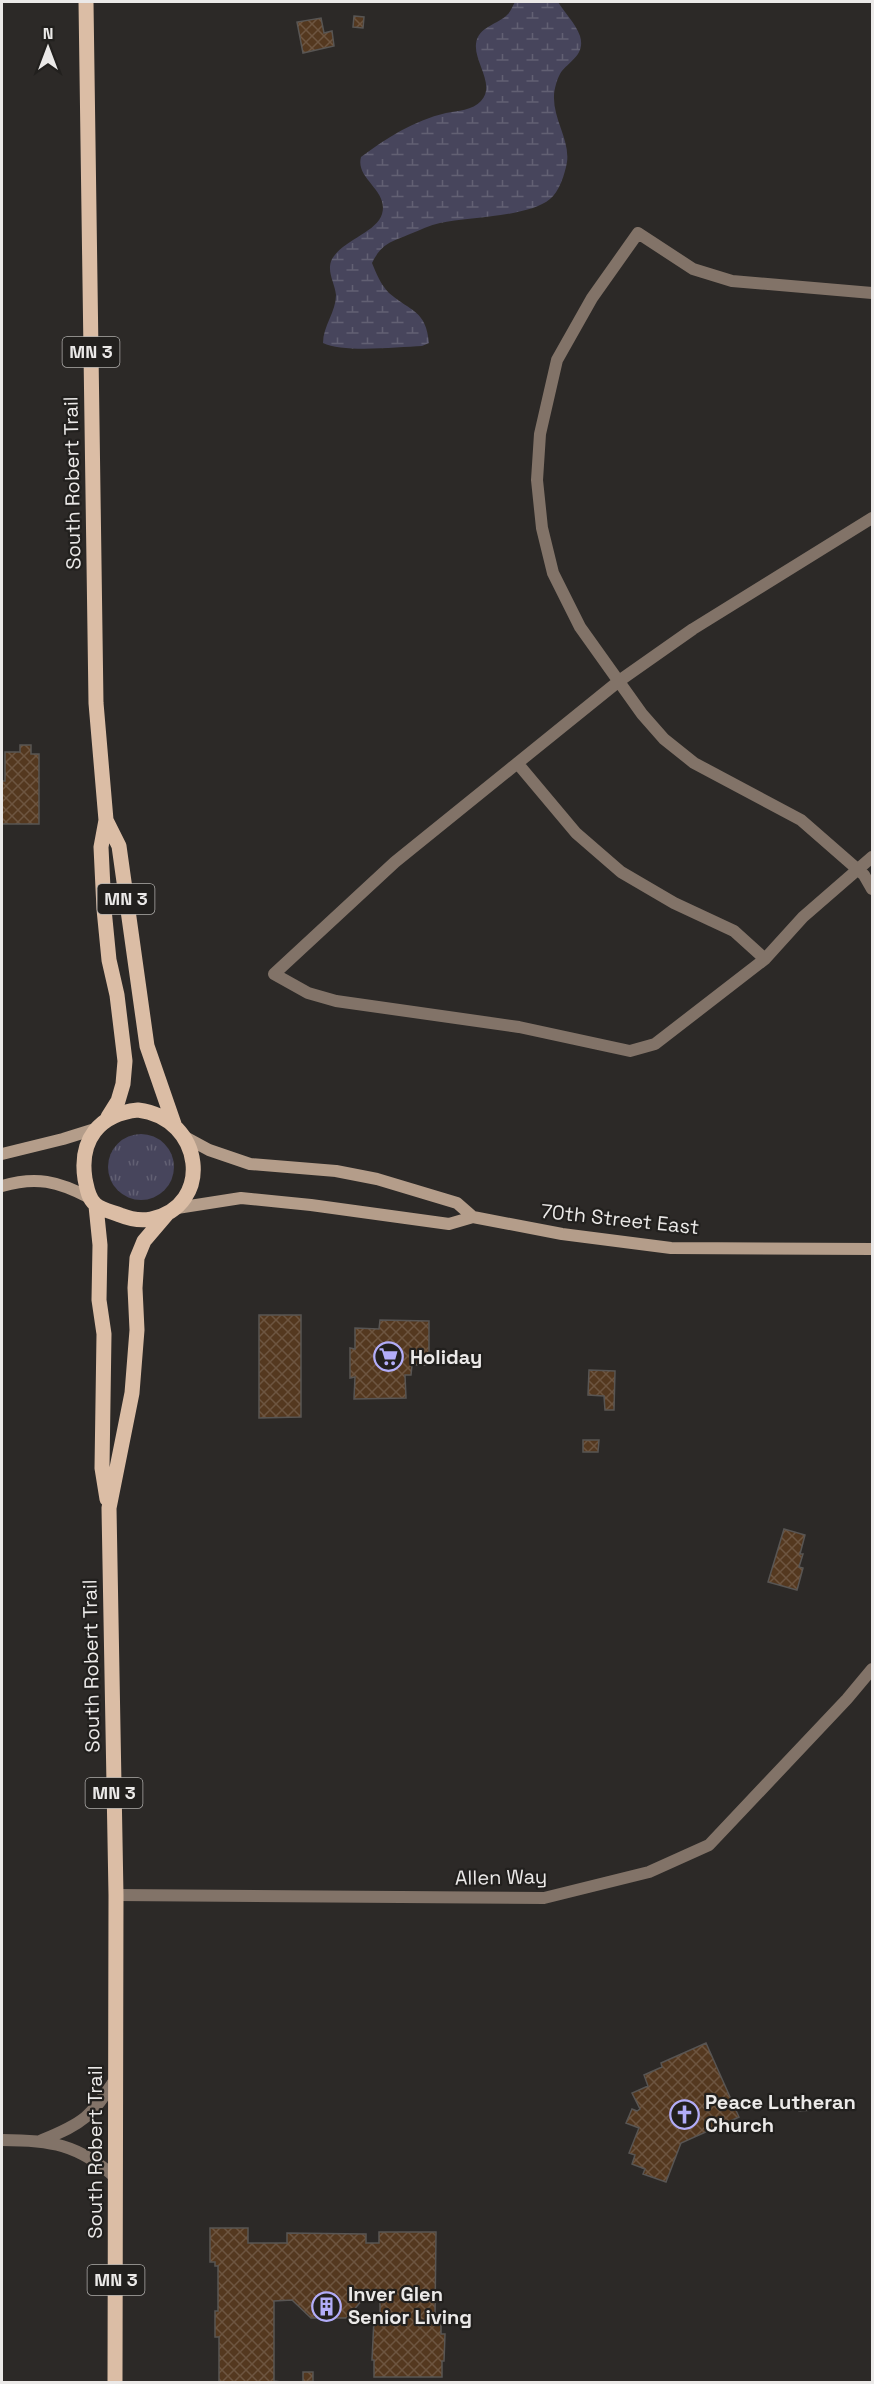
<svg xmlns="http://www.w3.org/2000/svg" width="874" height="2384" font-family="'Space Grotesk',sans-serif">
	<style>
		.grass { fill: url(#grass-tufts) }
		.wetland { fill: url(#wetland-marsh) }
		.building { fill: url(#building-cross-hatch); stroke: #585553; stroke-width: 1.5 }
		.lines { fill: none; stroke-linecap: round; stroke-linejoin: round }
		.street { stroke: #827368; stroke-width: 12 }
		.secondary { stroke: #b49d8a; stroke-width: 12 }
		.primary { stroke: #dbbda5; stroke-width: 15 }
		.labels { text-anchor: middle; stroke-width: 4.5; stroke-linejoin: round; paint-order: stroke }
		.shield { fill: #22201e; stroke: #afadab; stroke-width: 1.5 }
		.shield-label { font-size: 18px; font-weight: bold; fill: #ebe9e8 }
		.street-label { font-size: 20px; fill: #ebe9e8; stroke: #22201e }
		.poi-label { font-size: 20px; font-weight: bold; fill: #ebe9e8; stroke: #22201e; text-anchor: start }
	</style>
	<defs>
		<pattern id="grass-tufts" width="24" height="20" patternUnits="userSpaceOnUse" patternTransform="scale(1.5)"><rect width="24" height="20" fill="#47455c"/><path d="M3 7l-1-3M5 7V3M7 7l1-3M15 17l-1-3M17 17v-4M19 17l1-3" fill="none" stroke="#626073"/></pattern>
		<pattern id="wetland-marsh" width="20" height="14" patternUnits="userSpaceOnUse" patternTransform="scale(1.5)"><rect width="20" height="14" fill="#47455c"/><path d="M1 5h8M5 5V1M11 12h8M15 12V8" fill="none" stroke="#626073"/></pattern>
		<pattern id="building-cross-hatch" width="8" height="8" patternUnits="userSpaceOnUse" patternTransform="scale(1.5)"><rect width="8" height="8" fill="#54381f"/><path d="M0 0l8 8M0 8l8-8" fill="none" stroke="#6d5540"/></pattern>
	</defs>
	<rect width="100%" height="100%" fill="#2c2927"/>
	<path class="grass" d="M108 1167a33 33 0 1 1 66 0a33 33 0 1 1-66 0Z"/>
	<path class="wetland" d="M515,2h43c6,10 18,22 22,34 6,20 -13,26 -20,38 -3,5 -6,16 -6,22 -1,23 16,44 13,66 -2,12 -8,30 -17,37 -21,18 -82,18 -110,24 -10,2 -20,7 -30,11 -19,8 -28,9 -38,29 4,10 9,22 17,30 22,19 37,17 40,50l-7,3c-24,1 -79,7 -99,-3 0,-17 13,-31 13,-48 -1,-12 -10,-24 -4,-36 11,-19 45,-27 50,-45 7,-24 -27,-35 -21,-57 27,-20 52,-36 85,-44 11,-2 27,-3 35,-12 15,-16 -7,-39 -5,-57 2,-18 22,-19 32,-30 3,-3 5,-9 7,-12z"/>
	<path class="building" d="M354,16l10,1 -1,11 -10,-1z
		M321,18l3,15 8,-2 2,15 -31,7 -6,-31z
		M20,745h11v9h8v70h-37v-43h3v-29h15z
		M259,1315h42v102l-42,1z
		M380,1320l49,1v44h-17l-1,10h-6l1,23 -52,1 1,-22 -5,1v-30l5,1v-21l24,1z
		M589,1370l26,1 -1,39h-9l-1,-14 -16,-1z
		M583,1440h16l-1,12h-15z
		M784,1529l21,6 -5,19h3l-4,13 4,1 -6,22 -29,-8z
		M706,2043l33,74 -58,26 -15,39 -23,-8 2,-5 -13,-5 3,-9 -6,-2 10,-25 -13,-5 6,-14 5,2 3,-2 -8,-16 16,-7 -4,-11 18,-8 -1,-4z
		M798,2101h14v9l-13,1z
		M210,2228h38v15h39v-10l79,1v9h13v-11h57l-1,85h6v17h4l-1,27h-2v16h-68v-17h-2l2,-41h6v-20h-17l-16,19h-36l-19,-18 -18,1v80l7,1h-68h6v-45h-4v-26h3v-45h-3v-4h-5z
		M303,2372h10v9l-10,1z"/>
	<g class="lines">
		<path class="street" d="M872,293l-140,-12 -39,-12 -55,-36 -46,65 -35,62 -17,74 -3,46 5,48 11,45 27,54 62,87 22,25 30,24 107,57 63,55 8,14
			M872,518l-179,111 -74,52 -224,181 -121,112 34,19 28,8 183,26 111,24 25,-7 110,-85 38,-42 69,-60
			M518,764l58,69 45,39 53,31 60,28 31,28
			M116,1895l428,3 105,-26 60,-27 138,-146 25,-30
			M2,2140c48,0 76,4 114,38
			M42,2140c42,-17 49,-23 74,-62"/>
		<path class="secondary" d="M185,1137l24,13 41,14 86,7 41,8 80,24 16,14
			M2,1154l61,-15 32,-10
			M2,1186c34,-10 56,-5 88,12
			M177,1208l64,-10 70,7 138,19 24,-7 89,17 109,14 201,1"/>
		<path class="primary" d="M86,2l10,701 10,117 -5,27 3,62 5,51 8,35 8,66 -2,23 -5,17 -10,16
			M106,820l13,26 28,200 27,78
			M138,1110c66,8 76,96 13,109 -10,2 -21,0 -31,-4 -7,-3 -19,-5 -25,-11 -7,-6 -8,-16 -10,-25 -6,-39 14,-65 53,-69z
			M96,1206l4,39 -1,55 5,34 -2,134 5,31
			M115,2382l1,-487 -7,-387 23,-115 5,-63 -2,-42 2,-30 7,-17 23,-27"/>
	</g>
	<defs>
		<symbol id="supermarket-ring" viewBox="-11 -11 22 22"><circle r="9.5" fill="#22201e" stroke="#b2adf9" stroke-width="1.5"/><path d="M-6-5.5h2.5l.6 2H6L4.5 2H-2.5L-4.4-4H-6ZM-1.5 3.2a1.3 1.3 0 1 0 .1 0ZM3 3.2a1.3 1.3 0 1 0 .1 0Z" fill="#b2adf9"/></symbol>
		<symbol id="church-ring" viewBox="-11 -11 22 22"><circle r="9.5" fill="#22201e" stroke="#b2adf9" stroke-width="1.5"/><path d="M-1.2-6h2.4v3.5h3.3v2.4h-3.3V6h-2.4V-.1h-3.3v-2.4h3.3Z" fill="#b2adf9"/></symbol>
		<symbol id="building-ring" viewBox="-11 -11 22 22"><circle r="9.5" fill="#22201e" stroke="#b2adf9" stroke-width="1.5"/><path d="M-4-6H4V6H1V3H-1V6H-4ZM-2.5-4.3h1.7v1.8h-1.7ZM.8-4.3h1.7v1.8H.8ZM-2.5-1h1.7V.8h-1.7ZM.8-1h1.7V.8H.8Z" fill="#b2adf9"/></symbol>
	</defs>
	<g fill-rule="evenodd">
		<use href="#supermarket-ring" x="372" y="1340" width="33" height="33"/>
		<use href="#church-ring" x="668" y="2098" width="33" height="33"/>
		<use href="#building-ring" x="310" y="2290" width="33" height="33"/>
	</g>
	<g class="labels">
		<g class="shield">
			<rect x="62.5" y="337" width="57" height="30" rx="4.5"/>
			<rect x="97.5" y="884" width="57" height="30" rx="4.5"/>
			<rect x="85.5" y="1778" width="57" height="30" rx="4.5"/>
			<rect x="87.5" y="2265" width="57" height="30" rx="4.5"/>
		</g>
		<g class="shield-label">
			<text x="91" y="358">MN 3</text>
			<text x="126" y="905">MN 3</text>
			<text x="114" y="1799">MN 3</text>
			<text x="116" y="2286">MN 3</text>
		</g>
		<g class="street-label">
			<text transform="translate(72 483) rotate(-91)" y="7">South Robert Trail</text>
			<text transform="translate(620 1219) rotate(6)" y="7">70th Street East</text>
			<text transform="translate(91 1666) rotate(-91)" y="7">South Robert Trail</text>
			<text transform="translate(501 1877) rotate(-1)" y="7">Allen Way</text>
			<text transform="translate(95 2152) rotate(-90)" y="7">South Robert Trail</text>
		</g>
		<g class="poi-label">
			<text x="410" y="1364">Holiday</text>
			<text x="705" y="2109">Peace Lutheran<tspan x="705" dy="23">Church</tspan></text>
			<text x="348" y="2301">Inver Glen<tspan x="348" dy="23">Senior Living</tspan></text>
		</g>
	</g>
	<rect width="874" height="2384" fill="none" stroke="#ebe9e8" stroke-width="6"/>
	<g transform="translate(48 48)" stroke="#22201e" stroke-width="4.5" paint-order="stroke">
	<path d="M0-4.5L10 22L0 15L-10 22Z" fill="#ebe9e8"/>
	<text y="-9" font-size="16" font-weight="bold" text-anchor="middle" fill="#ebe9e8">N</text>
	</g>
</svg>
